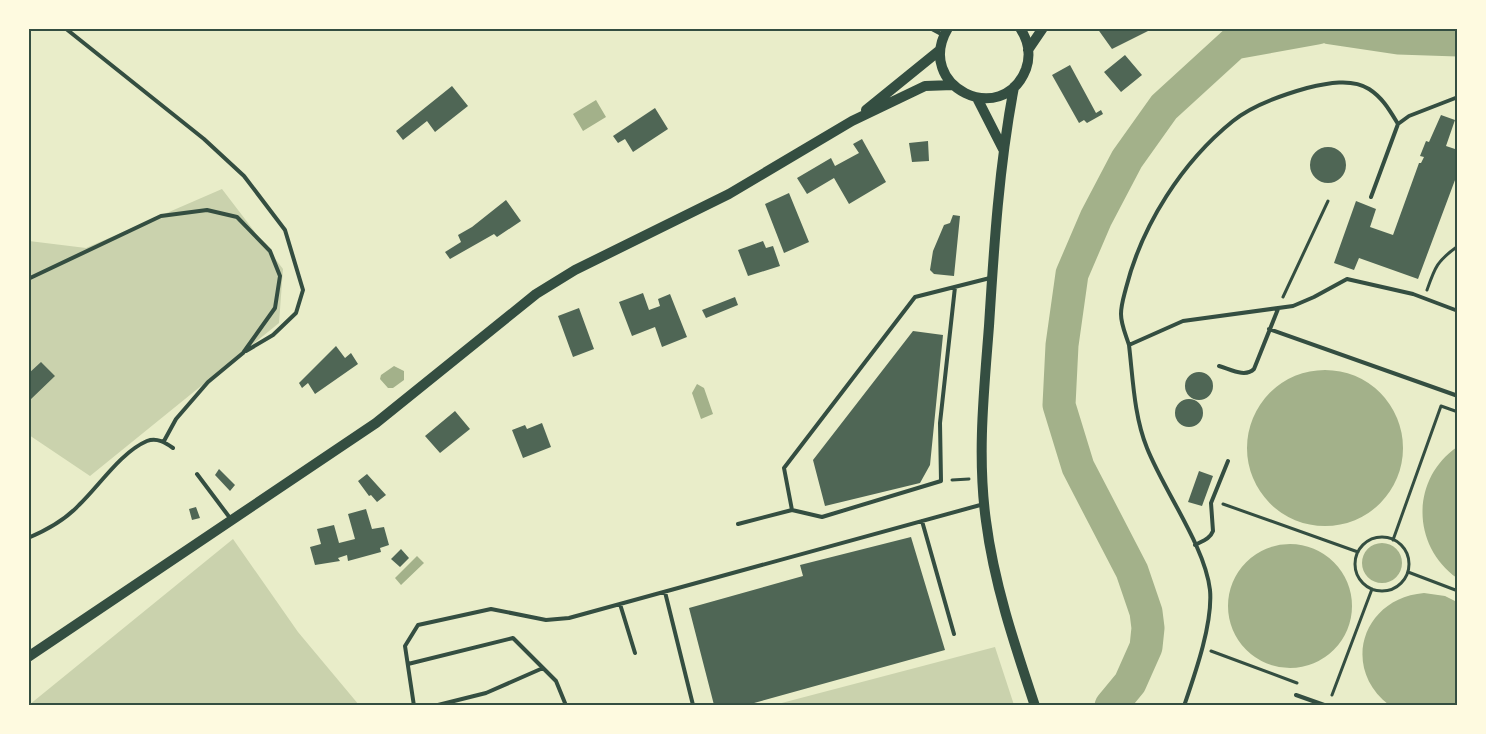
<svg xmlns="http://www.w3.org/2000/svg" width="1486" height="734" font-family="'Source Sans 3',sans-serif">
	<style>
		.green { fill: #cad2ad }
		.water { fill: #a3b18a }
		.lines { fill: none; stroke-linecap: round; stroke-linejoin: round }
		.river { stroke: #a3b18a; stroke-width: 33 }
		.building { fill: #4f6655 }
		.path { stroke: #344e41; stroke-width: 3 }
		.service { stroke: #344e41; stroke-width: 4 }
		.secondary { stroke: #344e41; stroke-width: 10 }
		.neatline { fill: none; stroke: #344e41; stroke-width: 2 }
	</style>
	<rect width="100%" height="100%" fill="#e9edc9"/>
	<path class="green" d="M222,189l61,80 -4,54 -189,153 -61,-41v-194l57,7z
		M233,539l65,93 61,73h-330z
		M995,647l19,58h-240z"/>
	<path class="water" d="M596,100l10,17 -23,14 -10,-17z
		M394,366l10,5v9l-11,8h-5l-8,-9 1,-4z
		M1247 448a78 78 0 1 1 156 0a78 78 0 1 1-156 0Z
		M697,384l7,4 9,26 -12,5 -9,-26z
		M1457,447v131c-46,-33 -46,-99 0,-131z
		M1362 563a20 20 0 1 1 40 0a20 20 0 1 1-40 0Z
		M1228 606a62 62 0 1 1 124 0a62 62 0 1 1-124 0Z
		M417,556l7,7 -23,22 -6,-7z
		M1424,593l21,3 12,6v103h-68c-49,-38 -26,-107 35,-112z"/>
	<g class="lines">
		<path class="river" d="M1331,28l67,10 60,2
			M1111,706l19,-23 16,-36 2,-19 -2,-16 -14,-41 -54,-104 -19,-62 3,-60 10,-71 24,-56 31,-59 37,-52 70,-64 83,-15"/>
	</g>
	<path class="building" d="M1097,28h57l-42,21z
		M1125,55l17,20 -21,17 -17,-20z
		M1070,65l26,48 5,-3 2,4 -16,9 -3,-3 -5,3 -27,-48z
		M452,86l16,20 -33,26 -8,-11 -24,19 -7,-9z
		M655,108l13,21 -35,23 -8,-13 -7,4 -5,-7z
		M1441,115l14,5 -9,26 12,4v22l-40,107 -59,-21 -5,12 -20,-7 22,-62 20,8 -6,18 23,8 26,-72h2l3,-6 -4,-1 6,-15 3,1z
		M862,139l24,43 -37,22 -15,-26 -27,16 -10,-16 34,-20 4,8 24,-13 -6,-9z
		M928,141l1,20 -17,1 -3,-19z
		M1310 165a18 18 0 1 1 36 0a18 18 0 1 1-36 0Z
		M789,193l20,49 -25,11 -19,-49z
		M506,200l15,21 -24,16 -3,-3 -44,25 -5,-7 16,-10 -3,-7 14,-8z
		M953,215l7,1 -6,60 -20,-2 -4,-4 3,-19 11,-26 6,-2z
		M763,241l3,7 7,-2 7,20 -32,10 -10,-26z
		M643,293l6,17 11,-4 -2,-7 12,-5 17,43 -25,10 -7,-20 -23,9 -13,-34z
		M735,297l3,8 -32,13 -4,-8z
		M579,308l15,41 -21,8 -15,-41z
		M913,331l30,4 -13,130 -10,18 -95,23 -12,-46z
		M336,346l9,12 6,-5 7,11 -43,30 -7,-11 -6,5 -3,-5z
		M41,362l14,14 -25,24 -2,-26z
		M1185 386a14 14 0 1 1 28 0a14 14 0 1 1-28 0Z
		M1175 413a14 14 0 1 1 28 0a14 14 0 1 1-28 0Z
		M455,411l15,18 -30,24 -15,-17z
		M542,423l9,24 -28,11 -11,-28 13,-5 2,4z
		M219,469l16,16 -5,6 -15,-16z
		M1199,471l14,5 -11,30 -14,-4z
		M367,474l19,21 -9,7 -6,-7 -2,1 -11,-15z
		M196,507l4,11 -8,2 -3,-11z
		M366,509l6,20 12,-2 5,18 -9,3 1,4 -33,9 -1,-6 -9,3 2,3 -25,4 -5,-18 11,-3 -4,-15 17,-4 5,18 16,-4 -7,-25z
		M911,537l34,113 -198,55h-33l-25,-97 114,-32 -3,-11z
		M401,549l8,9 -9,9 -9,-8z"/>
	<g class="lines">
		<path class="path" d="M1427,290c8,-23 10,-29 31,-44
			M1283,297l45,-96
			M952,480l17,-1
			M1223,504l135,48
			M1355 564a27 27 0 1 1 54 0a27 27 0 1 1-54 0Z
			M1393,540l48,-134 17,6
			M1408,572l50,19
			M1211,651l86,32
			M1332,695l40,-106"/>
		<path class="service" d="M65,28l139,111 40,37 41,54 18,60 -7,23 -23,22 -27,16
			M930,28l13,7
			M1371,197l27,-73 11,-8 49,-19
			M28,279l133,-63 46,-6 30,7 33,34 10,25 -5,32 -32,45 -35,29 -32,37 -12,22
			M1269,329l189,67
			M1129,345c-3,-10 -8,-20 -8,-31 0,-9 3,-18 5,-26 16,-63 56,-126 107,-167 20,-16 49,-26 74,-33 20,-5 45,-10 62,1 14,9 21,22 29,35
			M1219,366c11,3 26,12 35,3l24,-60
			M197,474l33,44
			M792,510l-8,-42 131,-171 75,-19
			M922,521l32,113
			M738,524l54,-14 30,7 119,-36 -1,-58 15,-136
			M28,538c19,-8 37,-18 51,-33 20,-19 42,-53 68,-64 10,-4 19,2 26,7
			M1195,545c7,-4 15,-6 18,-14l-2,-28 17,-42
			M665,592l28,113
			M620,604l15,49
			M408,664l105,-26 43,43 9,22 -1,3
			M1296,695l31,11
			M414,706l-9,-60 13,-21 73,-16 55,11 23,-2 415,-114
			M434,706l52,-13 57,-25
			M1184,706c11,-32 29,-83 26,-116 -5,-44 -46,-99 -63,-142 -13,-32 -14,-69 -18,-103l54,-24 110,-15 21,-9 33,-18 66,15 45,17"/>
		<path class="secondary" d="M948,28c-35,59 55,101 78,41 5,-14 2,-29 -6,-41
			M1028,50l15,-22
			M1014,87c-15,79 -20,159 -25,239 -5,65 -12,130 -3,195 8,63 29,125 49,185
			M977,98l26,51
			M866,110l74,-60
			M28,657l348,-234 160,-129 39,-24 154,-76 123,-73 73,-35 28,-1"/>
	</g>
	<rect width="1486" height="734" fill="none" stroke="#fefae0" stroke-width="60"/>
	<rect x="30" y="30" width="1426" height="674" class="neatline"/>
</svg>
